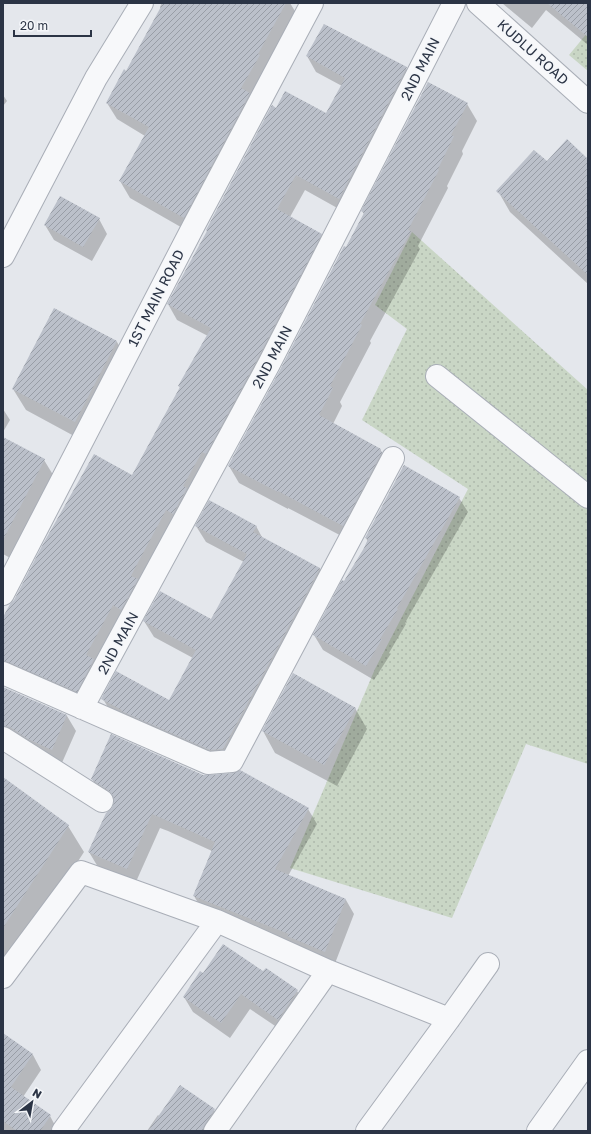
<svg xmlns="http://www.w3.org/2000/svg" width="591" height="1134" font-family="'Golos Text',sans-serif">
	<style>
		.grass { fill: url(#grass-dots) }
		.shadow { fill: #0003 }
		.building { fill: url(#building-hatch) }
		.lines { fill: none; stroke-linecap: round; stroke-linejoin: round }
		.minor-casing { stroke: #a9aeb7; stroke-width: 24 }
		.minor { stroke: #f7f8fa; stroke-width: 22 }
		.labels { text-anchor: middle; stroke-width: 3; stroke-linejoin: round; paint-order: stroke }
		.street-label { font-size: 14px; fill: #2b3445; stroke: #f4f6f9 }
	</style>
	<defs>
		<pattern id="grass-dots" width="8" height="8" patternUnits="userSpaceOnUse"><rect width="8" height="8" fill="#c9d6c5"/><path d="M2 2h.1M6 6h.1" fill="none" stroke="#adb8ab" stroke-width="1.8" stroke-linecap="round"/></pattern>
		<pattern id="building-hatch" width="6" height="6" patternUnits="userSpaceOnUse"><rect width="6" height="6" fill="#bbc0ca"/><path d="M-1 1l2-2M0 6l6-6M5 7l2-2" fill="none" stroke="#989da6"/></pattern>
	</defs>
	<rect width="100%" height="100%" fill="#e4e7ec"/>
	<path class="grass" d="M588,32v39l-19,-16z
		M412,232l176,158v374l-62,-20 -74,174 -162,-50 85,-199 93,-180 -106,-69 45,-91 -32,-24z"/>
	<path class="shadow" d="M162,3h128l8,13 -105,218 -63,-36 -10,-17 25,-45 -28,-17 -10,-16 20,-31 34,-63 -1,-2z
		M502,3h86v42l-42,-35 -14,18z
		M307,56l99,12 9,16 -67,130 -43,-24 -15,27 31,17 9,16 -244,457 -83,-27v-59l129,-145 48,-88 -1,-2 29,-50 -31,-16 -9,-16 108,-195 50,6 16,-29 -26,-14z
		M3,95l4,6 -4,5z
		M467,104l10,17 -15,30 1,3 -16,32 1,2 -30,58 2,3 -50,92 1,2 -31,59 2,4 -9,18 47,25 10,18 -37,75 -65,-34v1l-49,-26 -10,-17 135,-252 -2,-3z
		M588,160v124l-78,-72 -12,-21 49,-28z
		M99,219l8,15 -15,27 -38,-21 -9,-15z
		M54,309l63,33 12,21 -42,80 -61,-33 -13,-21z
		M3,409l7,11 -7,12z
		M3,438l41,22 11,18 -43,81 -9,-5z
		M459,498l9,14 -63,111 1,1 -17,29 1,2 -16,25 -51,-30 -9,-15 54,-93 -2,-4z
		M196,526h60l7,13 57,30 9,16 -97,180 -120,-51 -9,-15 67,2 23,-43 -39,-21 -10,-16 68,-1 32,-58 -38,-20z
		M3,688l64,28 9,15 -15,34 -58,-24z
		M355,708l12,21 -30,57 -62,-33 -12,-22z
		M203,776l105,33 9,15 -29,52 58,24 8,14 -20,52 -131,-55 -9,-15 18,-45 -44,-20 -8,-3 -25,56 -37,-17 -9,-15 26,-49 -14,-9 -9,-15z
		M3,778l65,48 16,26 -81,125z
		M266,969l31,22 9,15 -19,28 -37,-25 -20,29 -37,-26 -9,-15 19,-23 60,-1z
		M3,1035l30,20 8,15 -18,27 27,19 8,15h-55z
		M214,1110l9,15 -5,6h-71l11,-16 1,1z"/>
	<path class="building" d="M163,3h123l-28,51 2,1 -19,33 9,5 -66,125 -65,-37 30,-54 -43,-24 18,-34 2,2z
		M547,3h41v34z
		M324,24l83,43 -68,132 -43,-24 -19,34 45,25 -64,124 -52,96 -4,-2 -19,34 4,2 -14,26 -7,-4 -32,60 -3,6 7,3 -17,31 -8,-5 -27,50 8,4 -17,33 -69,-30 -5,-1v-44l7,-13 4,-4 29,-56 51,-90 38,21 31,-57 17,-31 -2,-1 33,-58 -44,-24 40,-73 -1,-1 66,-125 4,3 9,-17 41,22 19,-35 -39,-22z
		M428,82l40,21 -17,32 3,1 -16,33 1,1 -31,60 3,1 -51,93 2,1 -32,61 3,2 -14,27 62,34 -1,2 2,1 -39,74 -65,-35v1l-50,-26 52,-96 64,-124 2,1 18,-34 -3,-2z
		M567,139l21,20v116l-92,-84 38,-41 13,11z
		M60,196l40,22 -17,29 -39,-22z
		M54,308l63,33 -42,81 -63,-33z
		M3,437l42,22 -42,81z
		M404,465l56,32 -63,111 1,1 -18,30h2l-16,27 -53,-31 29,-55 2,1 20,-33 4,-9 -3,-1z
		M209,500l48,26 -4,6 67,36 -97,181 -13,1 -89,-39 1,-1 -21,-11 15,-28 53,29 27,-50 -53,-29 17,-30 51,28 36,-65 -52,-28z
		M293,673l63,35 -32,57 -62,-34z
		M3,687l64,28 -15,35 -24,-11 -18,-12 -7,-1z
		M111,734l92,41h6l24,-2 7,-3 69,38 -34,61 71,30 -21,53 -38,-16 2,-2 -96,-38 22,-54 -56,-25 -7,-3 -25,55 -39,-17 18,-39 6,-5 2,-6 -1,-6 -4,-5 -18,-12z
		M3,777l66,48 -66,103z
		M223,944l40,27 3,-3 32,22 -20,30 -37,-26 -20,29 -38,-26 17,-26 3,2z
		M3,1033l30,21 -22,33 40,28 -11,16h-23l-14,-10z
		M180,1085l35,24 -10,15 -3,7h-54z"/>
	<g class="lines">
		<defs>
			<path id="minor" d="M478,3l110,99
				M3,256l93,-178 46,-75
				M437,376l151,121
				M3,594l190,-367 119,-224
				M3,673l205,90 24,-2 161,-303
				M82,708l187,-344 185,-361
				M3,738l99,63
				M3,977l78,-105 136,49 111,50 121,48
				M63,1131l154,-210
				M215,1131l113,-160
				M367,1131l82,-112 39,-55
				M538,1131l50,-70"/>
		</defs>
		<use href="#minor" class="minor-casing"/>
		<use href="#minor" class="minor"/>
	</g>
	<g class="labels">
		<g class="street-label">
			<text transform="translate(533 52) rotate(42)" y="5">KUDLU ROAD</text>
			<text transform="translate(420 69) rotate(-63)" y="5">2ND MAIN</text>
			<text transform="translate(156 298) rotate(-63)" y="5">1ST MAIN ROAD</text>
			<text transform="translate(272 357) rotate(-62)" y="5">2ND MAIN</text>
			<text transform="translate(118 643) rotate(-61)" y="5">2ND MAIN</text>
		</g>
	</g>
	<rect width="591" height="1134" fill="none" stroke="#2b3445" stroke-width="8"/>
	<g transform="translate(32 1102) rotate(31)" stroke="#f4f6f9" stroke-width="3" paint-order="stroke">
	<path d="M0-3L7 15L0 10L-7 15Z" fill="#2b3445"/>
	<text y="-6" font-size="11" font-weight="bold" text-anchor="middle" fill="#2b3445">N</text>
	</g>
	<path d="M14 30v6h77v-6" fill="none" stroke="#2b3445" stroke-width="2"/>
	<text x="20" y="30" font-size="12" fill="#2b3445" stroke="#f4f6f9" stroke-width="3" paint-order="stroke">20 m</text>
</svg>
